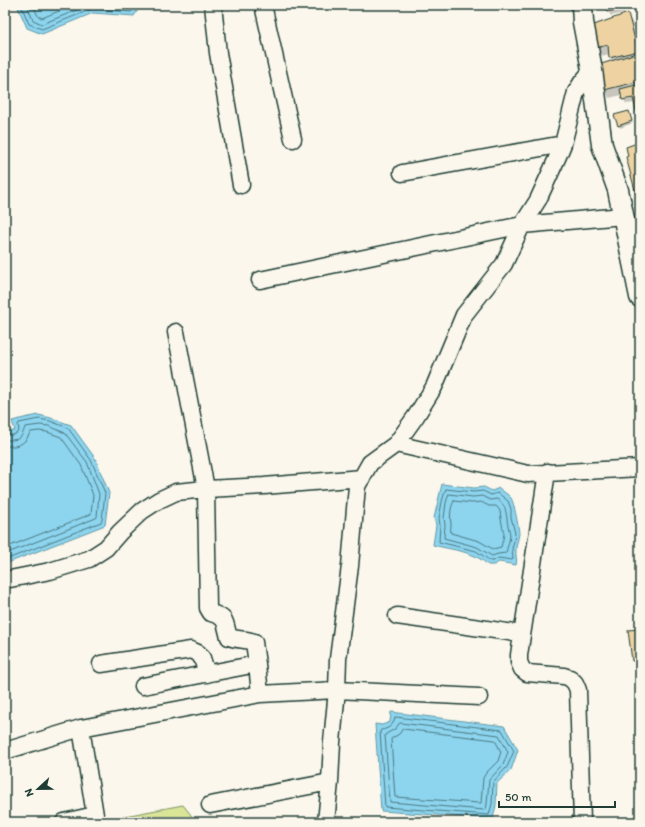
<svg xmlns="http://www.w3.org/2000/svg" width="645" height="827" font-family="Itim,sans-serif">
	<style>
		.green { fill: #dae598; stroke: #7c9166 }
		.water { fill: #8dd4ef; stroke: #6198a4 }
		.shadow { fill: #0003 }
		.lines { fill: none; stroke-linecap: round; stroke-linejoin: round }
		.shore { stroke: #4b797f; stroke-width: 1 }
		.building { fill: #eed2a2; stroke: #1f3d34 }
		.minor-casing { stroke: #1f3d34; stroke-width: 19 }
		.tertiary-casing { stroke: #1f3d34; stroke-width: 23 }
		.minor { stroke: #fbf7ec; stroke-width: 16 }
		.tertiary { stroke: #fbf7ec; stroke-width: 20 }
	</style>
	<rect width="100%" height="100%" fill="#fbf7ec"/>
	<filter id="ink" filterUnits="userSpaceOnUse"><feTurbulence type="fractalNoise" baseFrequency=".025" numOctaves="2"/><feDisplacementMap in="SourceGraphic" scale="8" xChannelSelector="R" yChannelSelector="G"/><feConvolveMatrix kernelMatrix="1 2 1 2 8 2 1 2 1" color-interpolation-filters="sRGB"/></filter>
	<g filter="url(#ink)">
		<path class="green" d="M183,805l8,10 2,7h-94l15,-4z"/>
		<path class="water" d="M17,5h124l-7,11 -41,-3 -51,21 -15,-6z
			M39,415l12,3 20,7 24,33 14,35 -4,32 -100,39v-133h10l-3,-10 12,-3z
			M442,484l32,4 10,-1 8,4 7,-3c3,3 9,6 12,10 3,4 8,31 8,36 -1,6 -3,11 -3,16 -1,6 2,9 0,15l-17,-3 -5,3h-6c-14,-14 -36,-15 -55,-20l3,-20 -2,-7z
			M391,712l113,14 14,24 -7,20 -14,13 -1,22 -3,14 -112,-8 -6,-87 7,1 8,-3z"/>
		<path class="shadow" d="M607,5h15l3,8 -14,3 -3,-5z
			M627,15l5,7 8,31v67l-5,-17 -9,1 -2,-4 14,-2 -16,-3 -13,3 -4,-8 8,-28 -3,-4v-4l-9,2 -5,-8z
			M630,114l3,9 -13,5 -1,-3z
			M640,630v35h-5l-3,-5z"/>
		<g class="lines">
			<path class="shore" d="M21,5l8,19 13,5 50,-20 39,3 5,-7
				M27,5l6,15 9,4 48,-19
				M33,5l5,11 4,2 32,-13
				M5,435c5,0 12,1 14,-5l-1,-5 1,-2 20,-4 11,2 18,7 23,32 14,33 -3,27 -1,2 -96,38
				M5,440c14,0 16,0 20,-13l15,-2 9,1 16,7 22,29 12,32 -2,23 -1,1 -91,36
				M5,446h10l6,-2 5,-4 4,-7 1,-1 8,-1 8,1 14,5 20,28 12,30 -2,19 -86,34
				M446,489l27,3 10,-1 8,4 7,-2 10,8 3,8v8l4,16 -1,8 -2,8 1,9 -1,2 -13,-2 -6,3h-3l-5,-4 -9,-6 -37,-9 1,-17 -1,-7 3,-16z
				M449,494l24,3 9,-1 8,4 7,-1c9,7 8,9 10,19 0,6 2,11 3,16 0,7 -3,13 -4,19l-8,1 -6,2 -15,-9 -33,-9 1,-13 -1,-7 2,-15z
				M454,501l18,2 9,-1 8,4h7l2,2 2,3 1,8 3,15 -1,5 -2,8 -8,2 -14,-8 -28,-8c-1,-3 0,-6 0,-9 -1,-8 -1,-16 3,-23z
				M396,717l106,13 12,21 -7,16 -14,15 -1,22 -3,11 -104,-8 -5,-76 1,-1c7,-1 12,-4 14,-12z
				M400,723l99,12 9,17 -5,13 -14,15 -2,24 -1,5 -2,1 -94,-8 -5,-67 1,-1 9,-5z
				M403,729l92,11 6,12 -3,9 -12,12 -3,5 -2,25h-2l-84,-6 -4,-58 8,-5z"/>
		</g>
		<path class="building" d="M605,5h17l1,3 -16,4z
			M628,13l10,38 -29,7 -1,-13 -13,3 -4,-22z
			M640,52v29l-36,9 -6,-25z
			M640,84v35h-2l-5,-21 -11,2 -2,-11z
			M629,111l3,10 -14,5 -4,-11z
			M640,142v51l-4,1 -10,-37 2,-1 -2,-9z
			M640,629v31l-8,1 -4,-31z"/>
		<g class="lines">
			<defs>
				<path id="minor" d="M213,5l5,48 23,132
					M263,5l30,134
					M402,173l161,-29
					M260,280l262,-55 101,-9
					M176,332l30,157 2,119 3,5c17,5 13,9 18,24 8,3 17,2 25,5l3,22 3,30
					M396,444l132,30 112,-6
					M547,472l-28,183v7l3,7 5,4 37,3 6,2 5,5 3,7 4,132
					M5,580l45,-9 39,-12 17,-11 14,-16 22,-21 17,-11 17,-8 30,-3 58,-3 98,-8
					M397,616l125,18
					M101,664l90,-14 7,3 4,5 5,16
					M143,686l114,-22
					M5,751l76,-23 179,-34 77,-4 142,7
					M210,805l120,-23
					M64,822l31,-7 -14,-87
					M326,822l4,-40 2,-40 5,-52 1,-31 12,-93 7,-80 13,-23 26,-19 20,-28 18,-29 30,-72 40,-51 18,-39 16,-25 20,-44 5,-12 13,-52 6,-10 10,-12"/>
				<path id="tertiary" d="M582,5l1,17 9,48 10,75 16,45 22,107"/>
			</defs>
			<use href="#minor" class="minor-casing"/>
			<use href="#tertiary" class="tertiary-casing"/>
			<use href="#minor" class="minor"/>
			<use href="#tertiary" class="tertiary"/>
		</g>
	</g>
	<rect width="645" height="827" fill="none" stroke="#fbf7ec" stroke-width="20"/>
	<rect x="10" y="10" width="625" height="807" fill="none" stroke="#1f3d34" stroke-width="1.5" filter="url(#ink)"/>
	<g transform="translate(38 789) rotate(248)" stroke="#fbf7ec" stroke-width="3" paint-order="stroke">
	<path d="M0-3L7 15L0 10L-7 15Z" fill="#1f3d34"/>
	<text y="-6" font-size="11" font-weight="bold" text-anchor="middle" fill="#1f3d34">N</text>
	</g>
	<path d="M499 801v6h116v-6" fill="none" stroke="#1f3d34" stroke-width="2"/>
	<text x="505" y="801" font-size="12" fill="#1f3d34" stroke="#fbf7ec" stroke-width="3" paint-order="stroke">50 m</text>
</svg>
